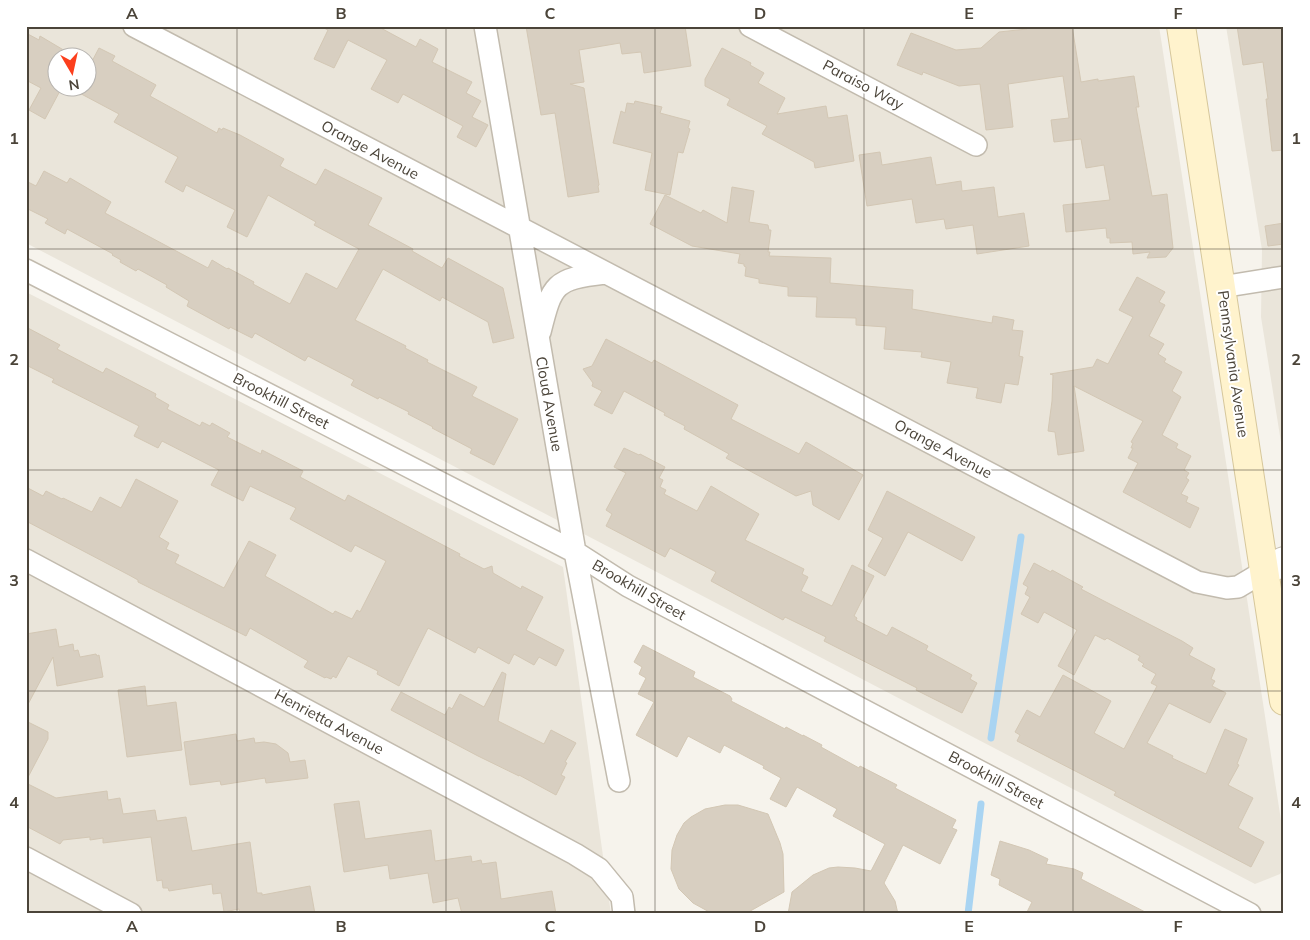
<svg xmlns="http://www.w3.org/2000/svg" width="1310" height="940" font-family="Mulish,sans-serif">
	<style>
		.residential { fill: #eae5da; fill-rule: evenodd }
		.lines { fill: none; stroke-linecap: round; stroke-linejoin: round }
		.stream { stroke: #a9d4f2; stroke-width: 7 }
		.building { fill: #d8cfc1; stroke: #d3c7b4 }
		.minor-casing { stroke: #c2bbae; stroke-width: 24 }
		.tertiary-casing { stroke: #c2bbae; stroke-width: 30 }
		.secondary-casing { stroke: #d6c79b; stroke-width: 30 }
		.minor { stroke: #fff; stroke-width: 21 }
		.tertiary { stroke: #fff; stroke-width: 28 }
		.secondary { stroke: #fff3cd; stroke-width: 28 }
		.grid { fill: none; stroke: #4b4439; stroke-width: 1; stroke-opacity: 0.55 }
		.labels { text-anchor: middle; stroke-width: 4; stroke-linejoin: round; paint-order: stroke }
		.street-label { font-size: 15px; fill: #4b4439; stroke: #fff }
		.neatline { fill: none; stroke: #4b4439; stroke-width: 2 }
		.grid-label { font-size: 16px; text-anchor: middle; font-weight: bold; fill: #4b4439 }
	</style>
	<rect width="100%" height="100%" fill="#f6f3ec"/>
	<path class="residential" d="M26,26h1133l125,814v28l-4,6 -25,10 -1229,-641zM58,58h30v30h-30z
		M1226,26h58v435l-23,-144 1,-67z
		M26,292l537,275 48,347h-585z"/>
	<g class="lines">
		<path class="stream" d="M991,738l30,-201
			M968,914l13,-110"/>
	</g>
	<path class="building" d="M320,26h57l39,21 4,-8 18,10 -6,13 40,20 -6,11 15,8 -9,16 16,8 -12,22 -19,-10 6,-11 -60,-32 -5,9 -27,-14 16,-29 -39,-20 -14,28 -20,-9 14,-29z
		M526,26h159l6,40 -47,7 -3,-21 -19,2 -2,-11 -41,7 5,32 -14,2 14,4 15,97 -1,1 1,6 -31,5 -13,-84 -14,2z
		M1026,26h46l9,56 17,-3v2l36,-5 5,31h-3l16,89 15,-2 6,54 -7,9 -19,1 3,-6 -17,2 -1,-12 -22,1v-5h-3l-1,-10 -40,4 -3,-27 47,-5 -6,-35 -18,3 -5,-29 -27,3 -3,-22 18,-2 -6,-42 -55,8 5,43 -27,3 -6,-46 -21,2 -36,-14 -1,3 -25,-10 14,-32 45,17 25,-2 18,-16 28,-3z
		M1237,26h20l1,3 26,-3v124l-12,1 -6,-52h2l-5,-37 -20,3z
		M26,33l13,7 1,-4 37,22h-19v30h8l-2,3 -3,-2 -16,30 -16,-9 12,-22 -15,-8z
		M99,48l16,8 -3,5 44,24 -6,11 67,37 2,-5 3,2 1,-2 17,7 44,24 -4,7 36,19 9,-16 57,29 -14,27 45,24 -1,2 30,17 6,-10 55,30 11,50 -21,5 -5,-21 -46,-25 -2,4 -57,-32 -28,51 51,26 -1,2 23,12 -1,2 50,25 -5,9 46,23 -24,46 -24,-12 2,-4 -40,-21 1,-1 -25,-13 1,-2 -30,-15 -1,2 -27,-14 3,-5 -46,-24 -3,5 -50,-28 -3,5 -22,-11 -1,2 -42,-23 2,-5 -23,-14 1,-2 -29,-16 -2,2 -16,-9 1,-2 -9,-5 1,-1 -46,-25 -2,5 -20,-11 3,-4 -22,-11v-27l10,5 8,-15 23,12 3,-5 41,24 -6,11 103,55 4,-8 15,9 1,-1 26,14 -1,2 37,20 16,-31 31,16 22,-40 -45,-24 2,-3 -48,-27 -21,42 -20,-10 8,-17 -49,-25 -3,7 -18,-10 13,-25 -64,-35 5,-8 -49,-26h18v-25l2,2z
		M722,48l29,15 -1,2 14,8 -6,10 27,15 -8,16 49,-8 2,12 19,-3 7,46 -39,7 -1,-6 -52,-28 5,-8 -40,-21 3,-6 -25,-13v-7z
		M635,101l27,6 -2,6 30,8 -2,7 2,1 -7,24 -5,-1 -8,43 -25,-5 7,-37 -39,-10 8,-32 4,2 2,-10 7,1z
		M880,152l2,13 49,-8 5,28 25,-4 1,10 32,-4 4,30 26,-4 5,33 -52,8 -4,-29 -27,4 -2,-10 -28,4 -4,-24 -45,7 -8,-51z
		M732,187l22,4 -5,31 19,3 1,5h2l-3,22h2l-1,4 62,2 -1,25 83,7 -1,19 80,14 1,-7 21,4 -2,10 11,1 -4,25 4,1 -5,28 -13,-2 -4,20 -25,-5 2,-10 -31,-5 4,-21 -30,-5 1,-5 -38,-3 2,-22 -30,-2v-7l-40,-1 1,-20 -29,-1v-9l-29,-4v-4l-14,-3 1,-9 -2,-1v-2l-6,-1 2,-9 -48,-8 -42,-22 15,-29 36,18 2,-3 24,13z
		M1284,223v21l-16,2 -3,-20z
		M1137,277l28,15 -6,10 6,3 -16,31 15,8 -6,10 8,5 -2,3 18,10 -10,19 9,6 -19,38 16,9 -2,4 15,8 -7,14 5,3 -3,5 3,2 -8,14 7,3 -2,5 13,6 -9,20 -67,-36 15,-29 -10,-5 5,-10h-2l2,-5 -2,-1 12,-21 -69,-35 10,65 -26,4 -3,-23 -7,-1 4,-30 1,-26 -3,-1 43,-7 4,-8 11,5 25,-47 -14,-7z
		M26,327l34,18 -3,4 46,24 3,-5 50,26 -1,3 14,8 -2,4 33,17 2,-4 8,4 2,-3 18,10 -3,4 34,17 1,-4 41,21 -3,6 45,24 3,-6 112,59 -1,2 25,13 8,-3 1,7 28,16 1,-3 21,11 -17,33 38,20 -8,16 -17,-9 -5,8 -20,-11 -5,10 -31,-17 -3,6 -47,-25 -29,58 -22,-12 1,-3 -30,-15 -12,22 -3,-2 -2,3 -5,-2 -1,1 -21,-11 4,-6 -58,-33 -4,8 -108,-54v-2l-9,-5 -103,-54v-34l17,9 3,-5 16,8 1,-1 29,14 8,-15 21,11 15,-29 42,22 -19,36 10,6 -3,6 13,6 -4,8 49,25 25,-47 27,14 -11,21 68,38 2,-3 17,8 5,-9 3,2 26,-51 -31,-16 -4,7 -61,-33 6,-11 -46,-22 -7,15 -32,-16 8,-15 -57,-29 -4,7 -24,-12 5,-10 -87,-44 2,-3 -28,-14z
		M606,339l46,24 2,-3 84,45 -7,14 68,35 7,-12 57,33 -24,45 -26,-15 -2,-14 -15,5 -11,-6 -59,-32 3,-4 -45,-25 1,-3 -21,-11 1,-2 -41,-22 -12,23 -18,-9 8,-14 -10,-5 1,-3 -10,-14 9,-3z
		M624,448l15,7 1,-1 25,13 -6,11 4,2 -3,7 6,3 -2,4 33,17 14,-25 48,28 -14,26 59,29 -2,5 6,3 -7,14 31,15 20,-41 22,11 -20,40 3,2 -1,2 31,16 5,-9 36,19 -2,4 46,25 -2,4 7,4 -15,30 -46,-23 1,-2 -93,-47 2,-4 -41,-20 -2,3 -26,-14 -46,-25 5,-9 -46,-24 -5,9 -59,-31 6,-12 -6,-4 20,-37 -12,-6z
		M887,491l88,46 -13,24 -54,-29 -23,44 -17,-10 15,-28 -15,-8z
		M1034,563l17,9 1,-2 31,17 -2,2 23,12 78,40 11,7 -4,7 26,14 -4,10 4,2 -3,5 14,7 -16,30 -41,-20 -22,40 26,13 -1,2 34,16 19,-45 22,10 -10,25 2,1 -11,20 25,13 -15,30 26,14 -13,25 -137,-72 2,-3 -99,-51 3,-6 -5,-3 12,-22 13,7 23,-42 48,26 -17,32 30,16 33,-63 -6,-3 5,-9 -14,-8 2,-2 -6,-4 2,-4 -33,-18 -2,2 -10,-5 -21,40 -16,-9 19,-36 -33,-18 -6,11 -17,-9 9,-17 -5,-3 3,-7 -5,-3z
		M56,629l3,18 14,-3 1,7 4,-1 2,7 16,-3 1,2 2,-1 4,22 -46,9 -4,-29 -27,51v-74z
		M643,645l52,27 -2,5 37,19 2,3 -1,2 54,28 1,-2 17,9v-1l19,10 -1,2 38,21 1,-2 37,19 -2,3 61,32 -4,8 5,2 -17,34 -37,-19 -19,38 11,18 3,13h-110l4,-22 21,-17 16,-7 9,-1 17,1 16,3 14,-27 -52,-28 4,-7 -40,-22 -11,20 -16,-8 11,-21 -18,-10 1,-2 -40,-21 -4,8 -32,-17 -11,21 -41,-22 18,-33 -16,-8 8,-16 -7,-4 3,-7 -8,-5z
		M502,672l4,2 -8,47 46,23 7,-14 25,13 -11,19 2,1 -6,12 4,2 -9,18 -37,-20v1l-41,-20 -87,-46 10,-18 44,23 4,-8 3,2 8,-15 24,13z
		M145,686l2,20 29,-4 6,48 -55,7 -9,-67z
		M26,721l22,11v7l-22,42z
		M236,734l1,7 17,-3 1,5 9,-1 12,2 12,9 2,9 15,-2 3,18 -42,5 -1,-5 -44,7 -1,-4 -30,4 -6,-43z
		M26,783l30,15 51,-7 1,9 12,-2 3,16 32,-4 2,11 29,-4 6,34 58,-9 7,51h5v2l48,-9 5,28h-75l-1,-5 -15,3 -3,-19 -8,1 -1,-10 -43,7 -1,-3h-5l-1,-8 -5,1 -6,-44 -48,6v-5l-13,2v-3l-27,3 -3,4 -34,-18z
		M359,801l6,38 66,-9 4,31 36,-5 1,6 9,-2 1,4 14,-2 5,37 51,-8 4,23h-94l-4,-16 -25,5 -5,-30 -38,6 -2,-14 -44,7 -10,-68z
		M725,805h13l30,9 12,29 3,11 1,38 -39,22h-32l-20,-11 -14,-14 -8,-20 1,-19 5,-15 7,-12 7,-6 14,-8z
		M1000,841l29,9 19,9 -2,5 28,5 9,4 -2,6 68,35h-123l6,-12 -33,-17 1,-6 -9,-4z"/>
	<g class="lines">
		<defs>
			<path id="minor" d="M134,26l1063,556 30,6 11,-1 25,-15
				M485,26l90,526 44,229
				M750,26l226,119
				M26,270l549,282 53,34 622,328
				M1221,287l63,-10
				M540,332c12,-48 14,-53 65,-59
				M26,560l549,294 24,15 23,28 2,17
				M26,858l105,56"/>
			<path id="tertiary" d="M1263,572l21,-11"/>
			<path id="secondary" d="M1181,26l103,675"/>
		</defs>
		<use href="#minor" class="minor-casing"/>
		<use href="#tertiary" class="tertiary-casing"/>
		<use href="#secondary" class="secondary-casing"/>
		<use href="#minor" class="minor"/>
		<use href="#tertiary" class="tertiary"/>
		<use href="#secondary" class="secondary"/>
	</g>
	<path class="grid" d="M237,26v888M446,26v888M655,26v888M864,26v888M1073,26v888M26,249h1258M26,470h1258M26,691h1258"/>
	<g class="labels">
		<g class="street-label">
			<text transform="translate(863 85) rotate(28)" y="5">Paraiso Way</text>
			<text transform="translate(370 150) rotate(28)" y="5">Orange Avenue</text>
			<text transform="translate(1233 364) rotate(82)" y="5">Pennsylvania Avenue</text>
			<text transform="translate(281 401) rotate(27)" y="5">Brookhill Street</text>
			<text transform="translate(549 404) rotate(80)" y="5">Cloud Avenue</text>
			<text transform="translate(943 449) rotate(28)" y="5">Orange Avenue</text>
			<text transform="translate(639 590) rotate(30)" y="5">Brookhill Street</text>
			<text transform="translate(329 722) rotate(28)" y="5">Henrietta Avenue</text>
			<text transform="translate(996 780) rotate(28)" y="5">Brookhill Street</text>
		</g>
	</g>
	<rect width="1310" height="940" fill="none" stroke="#ffffff" stroke-width="55"/>
	<g transform="translate(72 72) rotate(171)"><circle r="24" fill="#ffffff" stroke="#b7b4b0"/>
	<path d="M0-4L9 19L0 12L-9 19Z" fill="#fc3f1d"/>
	<text y="-8" font-size="14" font-weight="bold" text-anchor="middle" fill="#4b4439">N</text>
	</g>
	<rect x="28" y="28" width="1254" height="884" class="neatline"/>
	<g class="grid-label">
		<text x="132" y="19">A</text>
		<text x="341" y="19">B</text>
		<text x="550" y="19">C</text>
		<text x="760" y="19">D</text>
		<text x="969" y="19">E</text>
		<text x="1178" y="19">F</text>
		<text x="14" y="144">1</text>
		<text x="1296" y="144">1</text>
		<text x="14" y="365">2</text>
		<text x="1296" y="365">2</text>
		<text x="14" y="586">3</text>
		<text x="1296" y="586">3</text>
		<text x="14" y="808">4</text>
		<text x="1296" y="808">4</text>
		<text x="132" y="932">A</text>
		<text x="341" y="932">B</text>
		<text x="550" y="932">C</text>
		<text x="760" y="932">D</text>
		<text x="969" y="932">E</text>
		<text x="1178" y="932">F</text>
	</g>
</svg>
